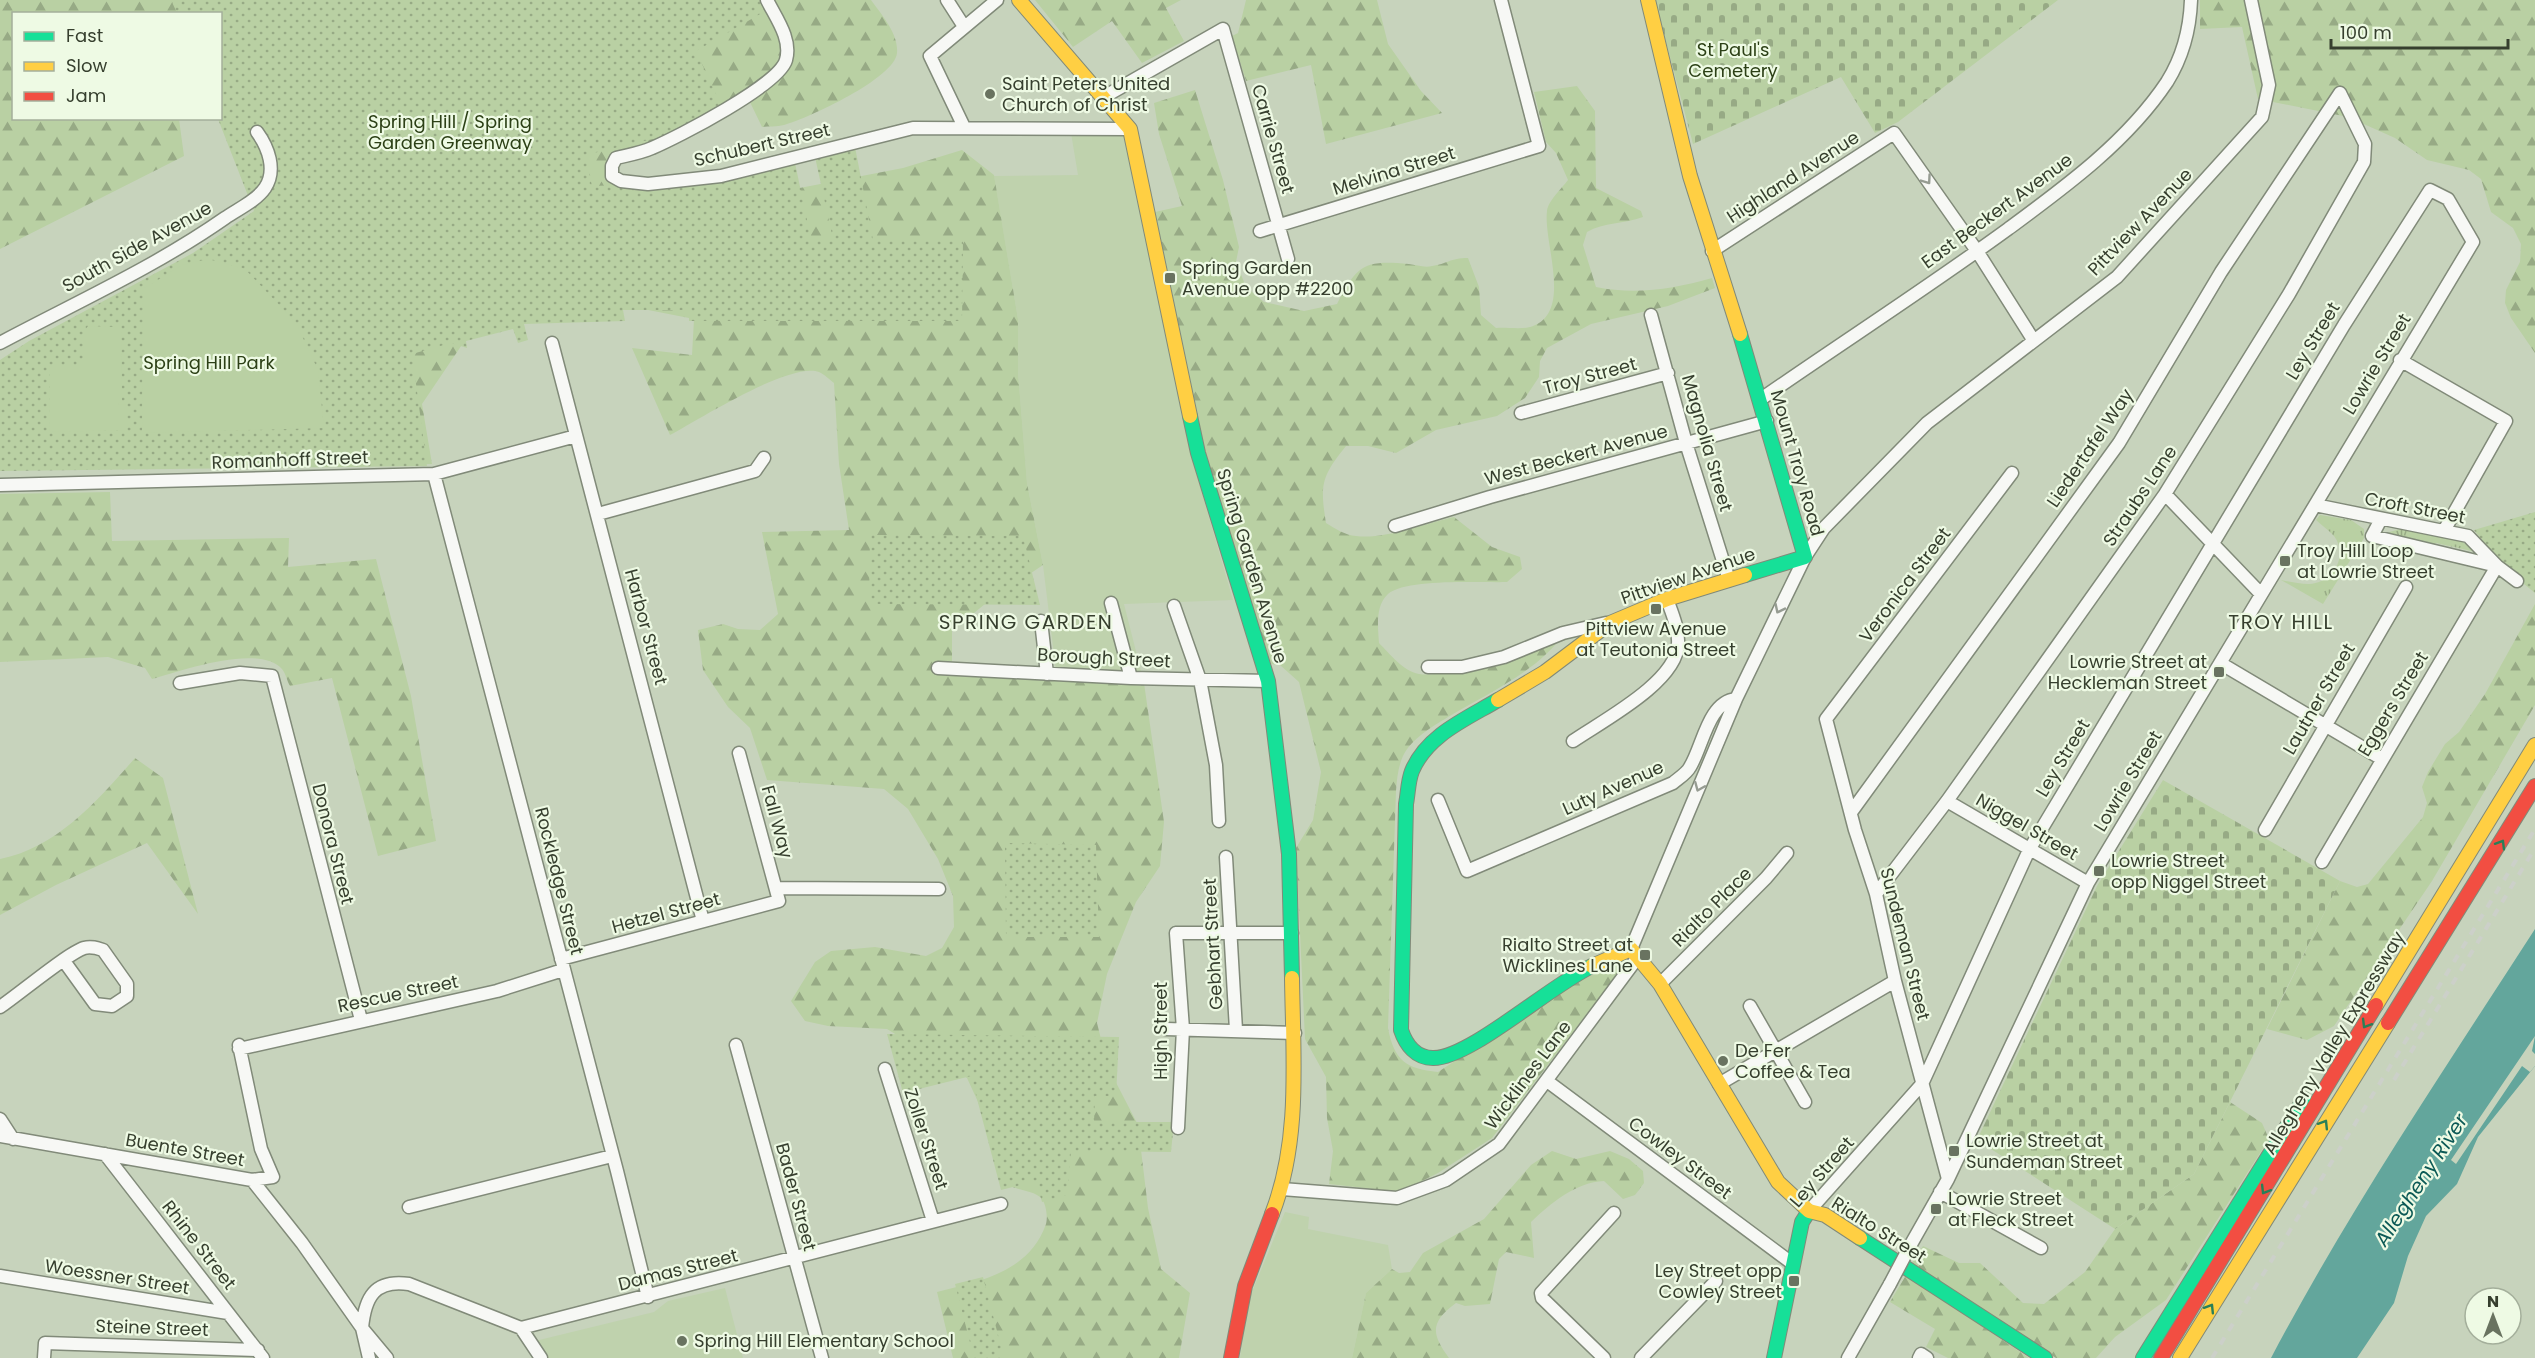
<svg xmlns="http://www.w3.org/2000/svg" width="2535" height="1358" font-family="Poppins,sans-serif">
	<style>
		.built { fill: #bfd2ad }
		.grass { fill: url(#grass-tufts) }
		.forest { fill: url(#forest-firs) }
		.cemetery { fill: url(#cemetery-stones) }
		.park { fill: url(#park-dots) }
		.pitch { fill: #b9d0a3 }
		.water { fill: #63a69c }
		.pier { fill: #c7d3bc }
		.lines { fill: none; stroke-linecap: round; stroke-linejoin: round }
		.street-casing { stroke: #818a79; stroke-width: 15 }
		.fast-casing { stroke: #818a79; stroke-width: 16 }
		.slow-casing { stroke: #818a79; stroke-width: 16 }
		.jam-casing { stroke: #818a79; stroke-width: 16 }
		.street { stroke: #f7f8f5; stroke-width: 12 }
		.fast { stroke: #16e098; stroke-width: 14 }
		.slow { stroke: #ffcf43; stroke-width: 14 }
		.jam { stroke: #f24e42; stroke-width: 14 }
		.rail { stroke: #ccd0c9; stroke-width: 4; stroke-dasharray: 8 8; stroke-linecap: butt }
		.street-bridge-casing { stroke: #818a79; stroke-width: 15; stroke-linecap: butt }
		.street-bridge { stroke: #f7f8f5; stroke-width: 12 }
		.oneway { stroke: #969c92 }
		.oneway2 { stroke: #297f58 }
		.poi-dot { fill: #697360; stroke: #eefae4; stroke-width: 2 }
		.labels { text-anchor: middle; stroke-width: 4.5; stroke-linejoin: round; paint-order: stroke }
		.park-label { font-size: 18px; fill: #2c4016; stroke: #eefae4 }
		.poi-label { font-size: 18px; fill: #363f2e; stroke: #eefae4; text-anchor: start }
		.street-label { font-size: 18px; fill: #363f2e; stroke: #eefae4 }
		.neighbourhood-label { font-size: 20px; letter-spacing: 1.5px; fill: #363f2e; stroke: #eefae4 }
		.water-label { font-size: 20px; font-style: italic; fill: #0b5955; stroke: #eefae4 }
	</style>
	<defs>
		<pattern id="grass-tufts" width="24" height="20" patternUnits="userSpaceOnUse" patternTransform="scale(1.5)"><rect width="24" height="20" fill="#b9d0a3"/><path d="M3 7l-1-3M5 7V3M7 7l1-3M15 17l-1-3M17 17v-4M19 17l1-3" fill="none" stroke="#97aa85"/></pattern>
		<pattern id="forest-firs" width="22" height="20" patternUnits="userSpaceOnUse" patternTransform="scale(1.5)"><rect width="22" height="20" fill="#b9d0a3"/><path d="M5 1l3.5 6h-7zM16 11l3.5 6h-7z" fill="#97aa85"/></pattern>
		<pattern id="cemetery-stones" width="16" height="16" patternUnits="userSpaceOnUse" patternTransform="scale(1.5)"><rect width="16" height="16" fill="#b9d0a3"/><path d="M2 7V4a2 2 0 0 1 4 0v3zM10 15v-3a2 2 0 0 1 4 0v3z" fill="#97aa85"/></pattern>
		<pattern id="park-dots" width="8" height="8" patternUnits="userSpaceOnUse" patternTransform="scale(1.5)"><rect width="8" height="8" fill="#b9d0a3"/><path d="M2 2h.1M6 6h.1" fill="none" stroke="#97aa85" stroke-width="1.8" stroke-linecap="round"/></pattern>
	</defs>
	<rect width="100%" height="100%" fill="#c7d3bc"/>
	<path class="built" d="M1071,133l53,1 72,339 37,127 -109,4 19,75h-86l-14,-114 -16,-82 -9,-111v-53l-24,-143 84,-1z
		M1285,1212l24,5 -1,12 80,16 4,24 -26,24 -14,65h-112l9,-59z
		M725,1288l18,70h-197l-11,-17 119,-29 14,-11z"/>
	<path class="grass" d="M2320,515l31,5 13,9v9l-41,66 -42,-24c9,2 19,4 28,4 24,-1 40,-28 25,-48 -5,-6 -13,-11 -18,-16z
		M2400,529l60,11 16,12 -40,-9 -4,3 -46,-13z"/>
	<path class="forest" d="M0,0h871c10,14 28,34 26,53 -2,25 -88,65 -113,72 -7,2 -15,1 -22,2l-13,-27 -129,61 -4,6 4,8c47,6 99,-4 144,-16l15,33 124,-24 59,-18 32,25 24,144v53l9,111 16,82 -58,39 -33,27v42l192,10 20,139 -4,44 -24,36 -29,72 -10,49 11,44 30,58 10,83 13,61 29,24 -11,65h-226l-16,-66c44,-11 92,-20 109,-68 2,-7 0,-21 -5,-26 -7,-8 -27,-8 -38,-15l-18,-66 -18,-39 -80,-49 -59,-3 -23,-5 -14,-20 24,-39 16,-11 44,-4 51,9 16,-8 12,-21 -1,-31 -15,-37 -30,-50 -24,-20 -117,-9 -17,-52 -22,-21 -25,-37 -5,-40 25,-6 15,5 22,1 18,-16 -16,-82 87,-2 -10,-66 -5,-81c-4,-3 -10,-9 -15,-11 -28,-11 -121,48 -149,63l-38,-87 60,7 2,-36 -56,-11 -160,13 -56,83 10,60 -85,2 -84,-248 -43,-204h-206v104l165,1 5,37 -184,93z
		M1035,0h146l-15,8 18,33 -42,22 -30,-42 -39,26z
		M1246,0h131l11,44 33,47 21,22 -116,31 -15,-79 -65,16 -14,-45 6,-3z
		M2200,0h335v353l-24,-35 -6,-15 1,-13 14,-28 1,-18 -8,-16 -22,-16 -10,-33 -12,-9 -42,-10 -32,-22 -47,-21 -90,-18 -16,-72 -42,2z
		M1577,86l18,25 1,77 45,23 2,6c-19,7 -39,5 -56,15l-4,13 13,42c40,8 77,2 116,-9l3,10 -47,18 -77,18 -44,24 -7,13 -1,16 -14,21 -28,18 -61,14 -40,23 -28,-7h-22c-25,31 -26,39 -20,77 10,6 19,12 30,13 27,4 71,-13 98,-19l38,30 28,10 2,12 -15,13c-26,1 -100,-4 -119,12 -13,12 -10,33 -9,49 11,11 24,28 40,31 35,6 101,-37 144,-40 -21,35 -80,62 -115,83 -16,10 -36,21 -45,39 -5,11 -6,23 -7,35l-8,237c6,32 18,41 50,44l134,-87 59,-29 -139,182 -54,35 -38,19 -71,-8 4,-33 -6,-33 -1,-41 -21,-38 -9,-191 17,-28 8,-48 -22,-90 -19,-17 -9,-1 -60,-185 -56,-267 27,-6 -23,-72 -5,-31 41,-13 28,90 16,67 -3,15 10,25 18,15 40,9 33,-7c20,-40 28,-44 72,-40 7,1 16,4 23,2 15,-2 18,-8 36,-8l11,29 2,28 15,13c11,-1 28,2 37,-2 40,-15 10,-84 14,-115 1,-10 15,-23 21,-31l-12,-27 -10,-11 -12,-50z
		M110,492l2,49 177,-3 -1,29 88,-8 35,137 25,145 -58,15 -46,-178 -42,8c-3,-5 -4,-12 -8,-17 -24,-26 -101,2 -130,10l-7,-11 -37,-11 -108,5v-168z
		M2535,604v101l-103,176 -98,145 -27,14 -40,-11 73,-148 17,6 11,-3 55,-67 4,-14 -5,-16 6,-15 17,-28 14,-12 26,-38z
		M135,758l28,20 35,136 -51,-71 -91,42 -56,30v-56c57,-11 98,-59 135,-101z
		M2230,1102l32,21 7,16 -103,161 -51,37 -19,21h-40l-144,-95 11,-17 36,17h21l43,40 21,1 41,-32 30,-43 79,-55z
		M1552,1151l24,8 34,-8 19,8 14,12 1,12 -9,12 -12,4 -19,-18c-28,1 -53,22 -73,41l3,36 -28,-6 -7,7 -9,45 -25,2 -9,-3c-26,19 -25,31 -7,55h-97l14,-65 26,-24 7,4 11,-1 13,-19 61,-34 47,-54z
		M1906,1275l123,83h-81l-22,-11 9,-18 -45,-27z"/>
	<path class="cemetery" d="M1655,0h403l-160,122 -23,11 -34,-56 -148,67z
		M2163,780l177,101 -146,293 -79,55 -138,-89 120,-254z"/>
	<path class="park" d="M171,0h592l4,10 -71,41 26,56 -48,27 -89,21 7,31 132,-4 71,-19 16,76h22l-18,-82 40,-10 18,93 90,1 -1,80h-273v-11h-66l2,11 -101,3 4,16 -10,3 -5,-14 -47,12 1,7 -16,-5 -39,11 15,112 -427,5v-111l29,-19 164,-88 61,-42 -36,-92 2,-1v-104l-43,-1z
		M2535,512v81l-33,-27 -28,-36z
		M870,535l153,1 17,69 -171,-1z
		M1005,843l91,2 3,92h-93z
		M887,1034l232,3 -3,59h-21l-1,26h80l-3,30 -100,-1 -4,44 -25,7 -6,-21 -35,9 -30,-114 -68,17z
		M983,1277l21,81h-30l-19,-74z"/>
	<path class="pitch" d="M208,259l37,10 51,54 22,47 6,58 -182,5 1,-144 39,-24z
		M88,326l29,1 4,4 1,70 -4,3 9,1v25l-78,2 1,-67h35v-35z"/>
	<path class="water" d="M2535,929v137l-57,71 -21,47 -31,32 -18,40 -14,47 -37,55h-86c78,-148 173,-288 264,-429z"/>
	<path class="pier" d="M2535,1036l-3,15 3,3v12l-5,6 -8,-6 -66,98 -5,-4z"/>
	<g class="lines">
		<defs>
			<path id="street" d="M767,0c9,18 25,39 19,60 -7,25 -108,77 -134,88 -11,5 -24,7 -36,10l-4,8v10l9,5 27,3 73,-8 192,-48 217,1
				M947,0l16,25
				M1102,98l121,-69 65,230
				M964,127l-34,-71 67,-56
				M1260,231l279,-85 -38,-146
				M1712,251l182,-118 83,118 57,90
				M1651,315l35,128 43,137
				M0,343c75,-40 155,-76 225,-125 13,-9 31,-17 40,-30 12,-18 3,-41 -8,-56
				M552,343l151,578
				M2400,360l106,61 -61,108
				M1761,399c82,-57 166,-111 247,-170 57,-42 119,-87 159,-147 15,-24 23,-54 24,-82
				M1521,413l147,-40
				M434,474l183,697 31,126
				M0,485l434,-11 142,-38
				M2165,494l96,100
				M2315,505l153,31 29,30 -175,296
				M598,514l157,-43 9,-13
				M2381,519l-9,17 125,30 20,15
				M1395,526l95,-29 277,-76
				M1111,603l20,75
				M1174,606l26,74 16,85 3,56
				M1041,621l6,53
				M2220,663l162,96
				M1428,667h34l42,-10 59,-24 43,-10
				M938,668l193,10 137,3
				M180,683l60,-10 32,3 89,344
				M1573,741c29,-20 104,-59 105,-97 1,-15 -6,-31 -11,-45
				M1438,800l29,71 206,-88c6,-5 14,-10 17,-16 13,-21 18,-65 46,-68
				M1947,801l141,82
				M1852,811l267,-368 102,-171 119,-179
				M2265,830l141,-243
				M1226,857l10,173
				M776,888l163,1
				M1876,894l71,-93 218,-307 124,-200 75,-132 1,-18 -25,-51
				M1631,949l105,-250 69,-142 19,-29 103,-105 190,-146 145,-160 7,-32 -18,-85
				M561,959l218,-58 -40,-148
				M1660,984l106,-106 21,-25
				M1750,1006l55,96
				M0,1007c18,-12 68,-54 84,-59 7,-2 13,0 19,2l24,34v12l-15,10 -17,-2 -31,-43
				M1166,1029l129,4
				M736,1045l86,313
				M239,1049l258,-58 66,-21
				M885,1069l48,152
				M1547,1081l246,183
				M1719,1084l176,-103
				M0,1119l13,20
				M1178,1128l5,-99 -7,-96h116
				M0,1136l252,44 21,-3 -12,-28 -22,-104
				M105,1154l158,204
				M1948,1179l-53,-198 -19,-87 -21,-64 -29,-111 186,-246
				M252,1180l50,63 60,85 7,30
				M1282,1189l115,9 49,-18 53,-36 139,-187
				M1940,1192l101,56
				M409,1207l203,-51
				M1809,1211l113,-127 107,-234 315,-525 86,-135 18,9 25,43 -385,641 -140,296 -38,67
				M0,1276l228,37
				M521,1328l20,30
				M44,1358l1,-15 213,7
				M387,1358l-25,-30c3,-30 12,-49 47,-44l112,44 480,-124
				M1604,1358l-62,-60 -1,-5 73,-80
				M1641,1358l75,-77
				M1848,1358l42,-74
				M1919,1358l2,-4 6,4"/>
			<path id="fast" d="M1740,334l65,223 -60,18
				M1190,416l8,37 70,228 21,173 3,124
				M1498,700c-32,19 -71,35 -86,71 -4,10 -4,23 -6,33l-5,226c5,15 15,28 32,28 36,1 119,-74 159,-92
				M1860,1238l185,120
				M1774,1358l28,-136 7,-11
				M2143,1358l161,-259"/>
			<path id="slow" d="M1019,0l111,129 60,287
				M1648,0l42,176 50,158
				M1498,700l47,-28 65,-49 57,-24 78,-24
				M1592,966l39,-17 29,35 118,198 31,29 16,4 35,23
				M2376,1005l159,-260
				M1272,1214c29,-74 21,-158 20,-236
				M2180,1358l208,-335"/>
			<path id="jam" d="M2388,1023l147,-237
				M1231,1358l14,-72 27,-72
				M2161,1358l215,-353"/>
		</defs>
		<use href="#street" class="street-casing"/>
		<use href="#fast" class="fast-casing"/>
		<use href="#slow" class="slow-casing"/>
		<use href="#jam" class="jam-casing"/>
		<use href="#street" class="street"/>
		<use href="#fast" class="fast"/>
		<use href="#slow" class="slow"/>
		<use href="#jam" class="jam"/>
		<path class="rail" d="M2394,1080l141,-232
			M2212,1358l323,-529"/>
		<defs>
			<path id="street-bridge" d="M1890,1284l20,-38"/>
		</defs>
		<use href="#street-bridge" class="street-bridge-casing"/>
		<use href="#street-bridge" class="street-bridge"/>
	</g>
	<defs><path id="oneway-chevron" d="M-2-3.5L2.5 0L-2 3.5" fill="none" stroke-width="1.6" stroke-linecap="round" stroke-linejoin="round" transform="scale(1.5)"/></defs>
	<g class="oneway">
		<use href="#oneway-chevron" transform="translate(1927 180) rotate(55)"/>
		<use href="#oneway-chevron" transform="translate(1779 609) rotate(116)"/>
		<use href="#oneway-chevron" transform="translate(1699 787) rotate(113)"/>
	</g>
	<g class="oneway2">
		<use href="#oneway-chevron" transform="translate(2501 844) rotate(-59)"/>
		<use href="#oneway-chevron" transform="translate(2366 1024) rotate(121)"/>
		<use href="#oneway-chevron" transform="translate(2324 1124) rotate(-58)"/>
		<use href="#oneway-chevron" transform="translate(2265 1190) rotate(121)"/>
		<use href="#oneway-chevron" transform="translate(2210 1308) rotate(-58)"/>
	</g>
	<g class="poi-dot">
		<circle cx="990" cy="94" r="6"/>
		<rect x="1164" y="272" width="12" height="12" rx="3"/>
		<rect x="2279" y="555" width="12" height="12" rx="3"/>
		<rect x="1650" y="603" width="12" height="12" rx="3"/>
		<rect x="2213" y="666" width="12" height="12" rx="3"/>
		<rect x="2093" y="865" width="12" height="12" rx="3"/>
		<rect x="1639" y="949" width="12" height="12" rx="3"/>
		<circle cx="1723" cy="1061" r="6"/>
		<rect x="1948" y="1145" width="12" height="12" rx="3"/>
		<rect x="1930" y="1203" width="12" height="12" rx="3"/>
		<rect x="1788" y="1275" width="12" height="12" rx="3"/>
		<circle cx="682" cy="1341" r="6"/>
	</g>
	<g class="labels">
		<g class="park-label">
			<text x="1733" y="56">St Paul's<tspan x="1733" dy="21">Cemetery</tspan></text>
			<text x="450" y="128">Spring Hill / Spring<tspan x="450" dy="21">Garden Greenway</tspan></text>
			<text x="209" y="369">Spring Hill Park</text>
		</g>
		<g class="poi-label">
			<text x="1002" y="90">Saint Peters United<tspan x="1002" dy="21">Church of Christ</tspan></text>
			<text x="1182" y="274">Spring Garden<tspan x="1182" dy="21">Avenue opp #2200</tspan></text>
			<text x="2297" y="557">Troy Hill Loop<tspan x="2297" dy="21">at Lowrie Street</tspan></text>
			<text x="1656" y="635" text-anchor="middle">Pittview Avenue<tspan x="1656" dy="21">at Teutonia Street</tspan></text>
			<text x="2207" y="668" text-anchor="end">Lowrie Street at<tspan x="2207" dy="21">Heckleman Street</tspan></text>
			<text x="2111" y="867">Lowrie Street<tspan x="2111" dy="21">opp Niggel Street</tspan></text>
			<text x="1633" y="951" text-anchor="end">Rialto Street at<tspan x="1633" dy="21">Wicklines Lane</tspan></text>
			<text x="1735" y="1057">De Fer<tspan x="1735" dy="21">Coffee &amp; Tea</tspan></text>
			<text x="1966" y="1147">Lowrie Street at<tspan x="1966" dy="21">Sundeman Street</tspan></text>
			<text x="1948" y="1205">Lowrie Street<tspan x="1948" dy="21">at Fleck Street</tspan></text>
			<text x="1782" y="1277" text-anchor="end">Ley Street opp<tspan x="1782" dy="21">Cowley Street</tspan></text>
			<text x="694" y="1347">Spring Hill Elementary School</text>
		</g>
		<g class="street-label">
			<text transform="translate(1273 139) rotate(74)" y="6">Carrie Street</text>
			<text transform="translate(762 145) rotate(-13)" y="6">Schubert Street</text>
			<text transform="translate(1394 171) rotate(-17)" y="6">Melvina Street</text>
			<text transform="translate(1793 177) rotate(-33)" y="6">Highland Avenue</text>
			<text transform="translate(1997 211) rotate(-36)" y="6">East Beckert Avenue</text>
			<text transform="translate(2140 222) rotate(-46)" y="6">Pittview Avenue</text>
			<text transform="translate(137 247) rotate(-29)" y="6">South Side Avenue</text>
			<text transform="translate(2313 341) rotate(-59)" y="6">Ley Street</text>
			<text transform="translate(2377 364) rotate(-59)" y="6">Lowrie Street</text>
			<text transform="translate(1590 376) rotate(-15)" y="6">Troy Street</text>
			<text transform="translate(1707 443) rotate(74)" y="6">Magnolia Street</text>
			<text transform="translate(2090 448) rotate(-56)" y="6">Liedertafel Way</text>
			<text transform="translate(1576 455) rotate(-15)" y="6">West Beckert Avenue</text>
			<text transform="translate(290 460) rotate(-2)" y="6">Romanhoff Street</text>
			<text transform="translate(1797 463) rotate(74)" y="6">Mount Troy Road</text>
			<text transform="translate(2140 496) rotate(-56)" y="6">Straubs Lane</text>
			<text transform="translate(2415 508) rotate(11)" y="6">Croft Street</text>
			<text transform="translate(1252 566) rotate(73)" y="6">Spring Garden Avenue</text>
			<text transform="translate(1688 576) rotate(-19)" y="6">Pittview Avenue</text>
			<text transform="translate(1905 585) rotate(-53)" y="6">Veronica Street</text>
			<text transform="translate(646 627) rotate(75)" y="6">Harbor Street</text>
			<text transform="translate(1104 658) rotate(3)" y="6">Borough Street</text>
			<text transform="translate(2319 699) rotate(-60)" y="6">Lautner Street</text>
			<text transform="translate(2393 704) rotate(-59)" y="6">Eggers Street</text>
			<text transform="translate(2063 758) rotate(-59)" y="6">Ley Street</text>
			<text transform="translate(2128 781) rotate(-59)" y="6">Lowrie Street</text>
			<text transform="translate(1613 788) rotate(-24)" y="6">Luty Avenue</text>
			<text transform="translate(777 822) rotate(75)" y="6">Fall Way</text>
			<text transform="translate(2027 827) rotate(30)" y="6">Niggel Street</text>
			<text transform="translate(333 844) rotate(76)" y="6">Donora Street</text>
			<text transform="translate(559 881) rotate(76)" y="6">Rockledge Street</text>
			<text transform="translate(1712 907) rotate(-45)" y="6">Rialto Place</text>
			<text transform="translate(666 913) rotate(-15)" y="6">Hetzel Street</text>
			<text transform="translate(1213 944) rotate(-93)" y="6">Gebhart Street</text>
			<text transform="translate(1905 944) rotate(76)" y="6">Sundeman Street</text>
			<text transform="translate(398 994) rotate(-12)" y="6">Rescue Street</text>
			<text transform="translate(1161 1031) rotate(-90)" y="6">High Street</text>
			<text transform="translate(2334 1043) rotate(-59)" y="6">Allegheny Valley Expressway</text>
			<text transform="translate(1528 1075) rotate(-53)" y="6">Wicklines Lane</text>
			<text transform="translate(926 1139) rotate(72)" y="6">Zoller Street</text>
			<text transform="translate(185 1150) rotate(10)" y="6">Buente Street</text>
			<text transform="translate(1680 1158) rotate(37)" y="6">Cowley Street</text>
			<text transform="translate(1822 1172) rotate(-49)" y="6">Ley Street</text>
			<text transform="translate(796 1197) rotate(75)" y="6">Bader Street</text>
			<text transform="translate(1879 1230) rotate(32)" y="6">Rialto Street</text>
			<text transform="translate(199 1245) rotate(52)" y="6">Rhine Street</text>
			<text transform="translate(678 1270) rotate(-14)" y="6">Damas Street</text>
			<text transform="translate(117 1277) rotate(9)" y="6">Woessner Street</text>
			<text transform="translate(152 1328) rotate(2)" y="6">Steine Street</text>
		</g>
		<g class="neighbourhood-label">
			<text x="1026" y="629">SPRING GARDEN</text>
			<text x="2281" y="629">TROY HILL</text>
		</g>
		<g class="water-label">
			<text transform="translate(2421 1180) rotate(-57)" y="7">Allegheny River</text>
		</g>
	</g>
	<rect x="12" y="12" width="210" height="108" fill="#eefae4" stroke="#a4af9b" stroke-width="1.5"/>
	<rect x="24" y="32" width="30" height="9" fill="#16e098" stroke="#a4af9b" stroke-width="1.5"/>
	<text x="66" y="42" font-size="18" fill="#363f2e">Fast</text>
	<rect x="24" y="62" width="30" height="9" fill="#ffcf43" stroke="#a4af9b" stroke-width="1.5"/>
	<text x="66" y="72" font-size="18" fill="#363f2e">Slow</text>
	<rect x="24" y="92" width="30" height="9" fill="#f24e42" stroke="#a4af9b" stroke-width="1.5"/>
	<text x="66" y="102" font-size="18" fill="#363f2e">Jam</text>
	<g transform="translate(2493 1316)"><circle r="28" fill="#eefae4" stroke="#a4af9b" stroke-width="1.5"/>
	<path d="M0-4.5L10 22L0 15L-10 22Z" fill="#697360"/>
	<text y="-9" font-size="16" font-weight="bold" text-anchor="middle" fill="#363f2e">N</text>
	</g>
	<path d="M2331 39v9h177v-9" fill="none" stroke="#363f2e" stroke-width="3"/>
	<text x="2340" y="39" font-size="18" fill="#363f2e" stroke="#eefae4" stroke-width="4.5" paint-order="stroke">100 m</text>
</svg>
